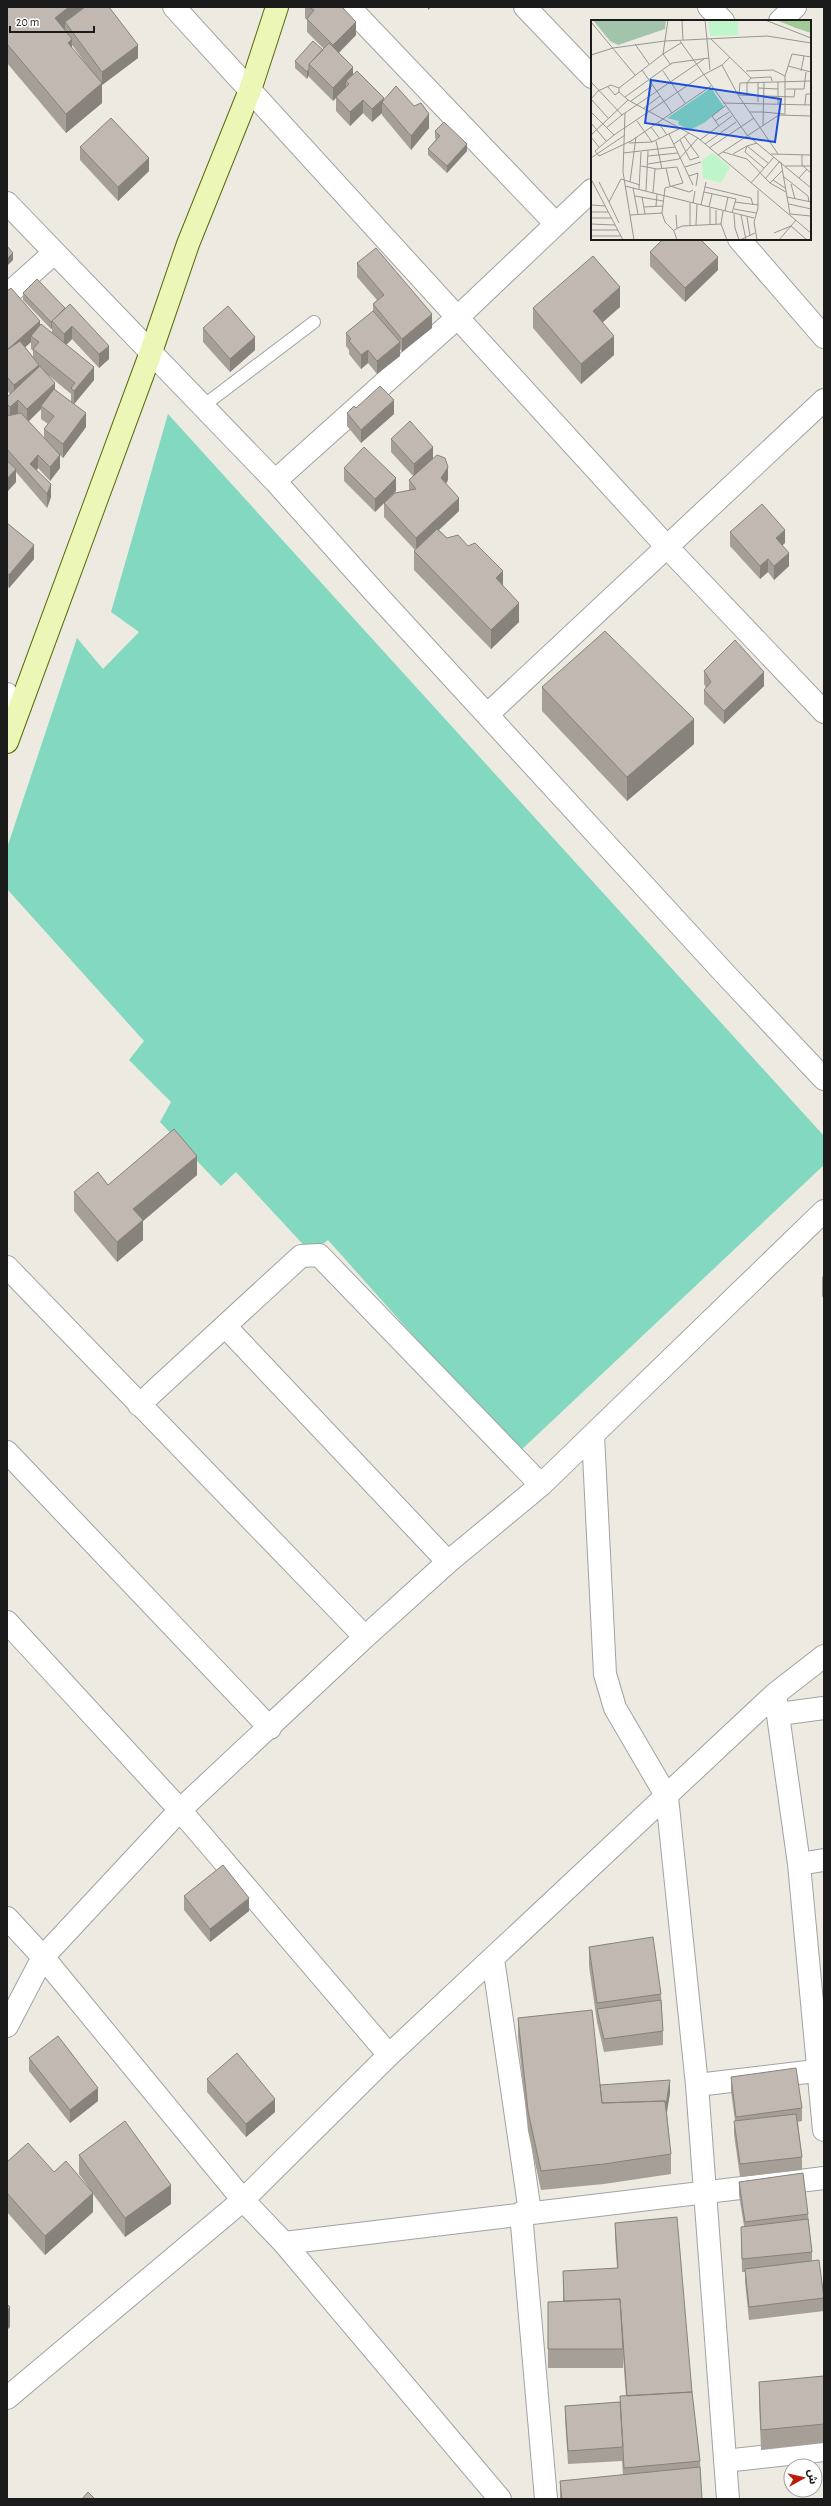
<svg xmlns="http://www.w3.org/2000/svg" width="831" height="2506" font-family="'Alegreya Sans','Noto Sans Arabic',sans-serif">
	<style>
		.pitch { fill: #82d9c0 }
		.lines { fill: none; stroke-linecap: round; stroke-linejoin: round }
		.lane-casing { stroke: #a2a2a2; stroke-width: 14 }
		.street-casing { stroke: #a2a2a2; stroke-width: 24 }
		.secondary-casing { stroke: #566b0a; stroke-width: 24 }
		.lane { stroke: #fff; stroke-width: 12 }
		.street { stroke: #fff; stroke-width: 22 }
		.secondary { stroke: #ecf6b6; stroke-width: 22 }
		.wall { fill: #a69f98; fill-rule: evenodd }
		.shaded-wall { fill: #87827c }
		.building { fill: #c1b9b1; stroke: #87827c }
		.inset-road { fill: none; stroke: #989792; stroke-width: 1 }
		.view { fill: #1d4ed8; fill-opacity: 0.15; stroke: #1d4ed8; stroke-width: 2 }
		.inset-edge { fill: none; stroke: #1b1b1b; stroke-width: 2 }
	</style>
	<rect width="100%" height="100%" fill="#eceae1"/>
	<path class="pitch" d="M168,414l656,722v29l-306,288 -190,-213 -17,13 -75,-81 -15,14 -61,-64 11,-20 -42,-42 15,-19 -137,-152v-41l70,-210 26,31 36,-37 -28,-20z"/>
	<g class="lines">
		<defs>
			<path id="lane" d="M203,406l111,-84"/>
			<path id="street" d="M174,7l494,541 156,164
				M349,7l206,216
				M525,7l67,70
				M709,7l14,14
				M780,21l15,-14
				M7,203l268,278 102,114 349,380 98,104
				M739,239l85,98
				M7,295l47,-42
				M275,481l183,-164 134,-127
				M7,694l11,16
				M488,714l336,-314
				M7,1267l358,370
				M225,1326l223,236
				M139,1405l162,-149 18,-1 222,230
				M593,1435l12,239 10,34 52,89 30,288 31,414
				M7,1452l263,276
				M7,1622l173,188 209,245
				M775,1694l24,170 25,266
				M779,1714l45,-6
				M799,1864l25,-4
				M7,1918l36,39 200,243 41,43 216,256
				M493,1959l37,253
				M7,2026l36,-69 137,-147 185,-173 83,-75 93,-77 283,-274
				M697,2085l127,-15
				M521,2213l25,286
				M284,2243l540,-65
				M7,2398l236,-198 146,-145 386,-361 49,-38
				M725,2461l99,-11"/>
			<path id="secondary" d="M7,742l144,-390 37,-108 62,-154 27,-83"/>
		</defs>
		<use href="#lane" class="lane-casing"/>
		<use href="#street" class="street-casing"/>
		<use href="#secondary" class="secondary-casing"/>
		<use href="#lane" class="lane"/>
		<use href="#street" class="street"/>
		<use href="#secondary" class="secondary"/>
	</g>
	<path class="wall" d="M7,7h102l29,51 -36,27v18l-36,30 -59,-70zM72,45l14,19 4,5 -18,-21z
		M305,7h37l14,28 -17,18 14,21 31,26 45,28 -18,22 -29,-35v-2l-10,9 -9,-9 -13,13 -14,-15v-13l-3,3 -24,-24v-2l-2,4 -12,-11v-7l28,-11 1,-1 -17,-17v-12l-2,-2z
		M435,131l32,20 -20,22 -19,-18v-6l8,-10 -1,-1z
		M80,147l69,24 -31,30 -38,-41z
		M650,252l68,18 -33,32 -35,-36z
		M357,263l75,65 -30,24 -2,-3v7l-23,18 -9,-11 -7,6 -12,-15v-4l-3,-4v-13l27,-22v-7l4,-4 -20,-23z
		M37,279l72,80 -10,9 -27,-29 -6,6 28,35 -20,24 12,23 -23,31 -3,-3v13l-10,13 -12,-13 -1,2 14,27 -4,11 -31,-36v10l-9,10v-95l3,-3 -3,-4v-99l33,34 12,7v-4l-1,1 -28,-29v-7zM31,342v7l2,2v6l-8,-10zM47,374l24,20v8l-16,-12zM41,409v10l7,5 -4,5v9l-16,-17z
		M620,307l-18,15 12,33 -33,29 -48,-56v-20z
		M203,328l52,22 -25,22 -27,-30z
		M356,408l38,6 -33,29 -14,-17v-13z
		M391,439l42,20 15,21 -2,4 13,27 -20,19 8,8 56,48 16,36 -28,27 -77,-79v-19l1,-1 -31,-33v-14l-9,9 -31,-31v-13l52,23 -11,12 24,-13v-10l4,-4 -22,-24z
		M7,523l27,36 -25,29 -2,-2z
		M730,532l55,11 -3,2 7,21 -15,14 -6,-8 -8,7 -30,-33z
		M704,671l60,15 -40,38 -20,-20v-14l2,-2 -2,-4z
		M542,687l152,57 -67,57 -85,-90z
		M197,1175l-54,46v19l-26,22 -43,-51v-19l34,-7z
		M824,1275v24l-2,-3v-19z
		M184,1896l65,15 -39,31 -26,-32z
		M589,1947l72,47 2,37v14l-59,7 -7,-30 -8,-56z
		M518,2018l82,67 70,8 -3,20 4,41v20l-67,10 -63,6 -13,-59 -10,-94z
		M29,2058l69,43 -28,22 -41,-52z
		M731,2077l71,31v13l-4,1 4,35v13l-62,7 -6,-43v-13h1l-4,-30z
		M207,2079l68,33 -29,25 -39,-45z
		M79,2155l92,49 -46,33 -32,-43v18l-48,43 -38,-43v-50l47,10 36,17 -11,-15z
		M739,2182l69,32 4,38v9l12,37v13l-75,9 -4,-38v-10h-3l-1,-45 3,-1 -5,-31z
		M615,2223l77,169 8,69 2,38h-142v-18l63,-6 -1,-14 -54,3 -3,-45v-13l55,-4 6,-6 -3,-39v11h-75v-66l15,-1v-30l54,-3 -2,-31z
		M824,2376v67l-63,7 -2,-48v-20z"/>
	<path class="shaded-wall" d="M69,7h22l-26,15v7l-10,9v-20z
		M428,7h3l-3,3z
		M356,22v13l-23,23v-13z
		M72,39v19l-4,-15z
		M138,45v13l-36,27v18l-36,30v-19l36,-31v-11z
		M353,67v14l-4,3 -3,-3v6l-13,14v-13z
		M309,69v6l-2,4v-7z
		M384,98v6l-2,-2v11l-10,9v-13z
		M363,100v13l-13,13v-14z
		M429,114v14l-18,22v-14z
		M467,144v7l-20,22v-7z
		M149,158v13l-31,30v-14z
		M13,253v7l-6,6v-7z
		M718,257v13l-33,32v-14z
		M620,287v20l-27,24v-20z
		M432,314v14l-30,24v-13z
		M40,321v14l-9,1v6l-24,22v-14z
		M52,321v7l-1,1v-7z
		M72,326v13l-8,8v-13z
		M614,336v19l-33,29v-20z
		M255,337v13l-25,22v-13z
		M400,342v14l-23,18v-13z
		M109,346v13l-10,9v-14z
		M368,350v13l-7,6v-14z
		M39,365v13l-25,20v-13z
		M94,367v13l-20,24v-13z
		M55,383v13l-14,10v3l-14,14v-14z
		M18,400v13l-8,8v-14z
		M394,400v14l-33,29v-13z
		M86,413v14l-23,31v-14z
		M433,447v13l-19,17v-13z
		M38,455v13l-7,9 -1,-13z
		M60,455v13l-10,13v-14z
		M448,467v13l-7,11v-13z
		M16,469v13l-9,10v-13z
		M396,478v13l-21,21v-13z
		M51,484v13l-4,11v-14z
		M459,498v13l-43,40v-13z
		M785,530v13l-9,8v-13z
		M34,545v14l-25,29v-13z
		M789,553v13l-15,14v-14z
		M768,559v13l-8,7v-13z
		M503,571v20l-7,-13z
		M519,603v19l-28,27v-19z
		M764,672v14l-40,38v-13z
		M694,719v25l-67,57v-24z
		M197,1156v19l-54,46v19l-26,22v-20l16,-33z
		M249,1898v13l-39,31v-13z
		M670,2080v13l-5,27v-13z
		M98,2088v13l-28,22v-13z
		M275,2099v13l-29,25v-13z
		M171,2185v19l-46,33v-19z
		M93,2193v19l-48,43v-19z
		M10,2307v20l-3,3v-19z"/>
	<path class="building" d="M7,7h62l-14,11 17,21 -4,4 34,40 -36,31 -59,-70z
		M85,7h24l29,38 -36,27 -37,-50z
		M309,7h33l14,15 -23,23 -26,-26 7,-9z
		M313,41l10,9 -14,14v5l-2,3 -12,-11z
		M329,43l24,24 -20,21 -24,-24z
		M357,71l27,27 -12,11 -9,-9 -13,12 -14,-15 13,-13 -3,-3z
		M396,86l18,20 7,-3 8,11 -18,22 -29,-34z
		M111,118l38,40 -31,29 -38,-40z
		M444,122l23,22 -20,22 -19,-17 12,-13 -5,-5z
		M663,239h37l18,18 -33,31 -35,-36z
		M7,246l6,7 -6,6z
		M376,248l56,66 -30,25 -29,-35 11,-9 -27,-32z
		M593,256l27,31 -27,24 21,25 -33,28 -48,-56z
		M37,279l28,29 -14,14 -28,-29z
		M11,288l29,33 -33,29v-59z
		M70,304l39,42 -10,8 -27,-28 -8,8 -12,-13z
		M228,306l27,31 -25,22 -27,-31z
		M373,311l27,31 -23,19 -9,-11 -7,5 -12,-14 2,-2 -5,-6z
		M41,324l53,43 -20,24 -3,-3 4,-5 -42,-34 6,-7 -8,-6z
		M20,341l19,24 -25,20 -7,-8v-27z
		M40,366l15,17 -28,26 -9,-9 -8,7 -3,-3v-7z
		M380,386l14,14 -33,30 -14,-17 7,-7 2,2z
		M54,389l32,24 -23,31 -19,-15 10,-13 -13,-10z
		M21,413l39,42 -10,12 -12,-12 -8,9 21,20 -4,10 -40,-45v-33z
		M410,421l23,26 -19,17 -23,-25z
		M364,447l32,31 -21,21 -31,-31z
		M437,455l8,3 3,9 -7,11 18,20 -43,40 -32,-35 11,-10 21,-4 -7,-9z
		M7,461l9,8 -9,10z
		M762,504l23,26 -9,8 13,15 -15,13 -6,-7 -8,7 -30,-34z
		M7,523l27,22 -25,30 -2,-2z
		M437,529l10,9 11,-3 10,11 7,-3 28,28 -7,7 23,25 -28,27 -77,-79z
		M605,631l89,88 -67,58 -85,-90z
		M735,640l29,32 -40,39 -20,-21 7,-8 -7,-11z
		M174,1129l23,27 -64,53 10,11 -26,22 -43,-50 24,-20 10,13z
		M223,1865l26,33 -39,31 -26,-33z
		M653,1937l8,57 -64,9 -8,-56z
		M661,2000l2,31 -59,8 -7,-30z
		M592,2010l10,93 63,-2 6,53 -67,10 -63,7 -13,-60 -10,-93z
		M58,2036l40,52 -28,22 -41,-52z
		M237,2053l38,46 -29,25 -39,-45z
		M796,2068l6,40 -66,9 -5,-40z
		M670,2080l-4,25 -1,-4 -63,2 -2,-18z
		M796,2114l6,43 -62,7 -6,-43z
		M125,2121l46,64 -46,33 -46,-63z
		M28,2143l26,29 12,-11 27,32 -48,43 -38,-43v-31z
		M803,2173l5,41 -63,8 -6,-40z
		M677,2217l15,175 -65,4 -7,-97 -56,2 -1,-30 55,-3 -3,-45z
		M808,2219l4,33 -70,7 -1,-32z
		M819,2260l5,38 -75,9 -4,-38z
		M620,2299l3,50h-75v-47z
		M7,2304l3,3 -3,4z
		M824,2376v48l-63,6 -2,-48z
		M692,2392l8,69 -76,7 -4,-72z
		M620,2402l3,45 -55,4 -3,-45z
		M700,2467l2,32h-140l-2,-18z
		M88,2492l7,7h-13z"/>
	<g transform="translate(591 20)">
		<rect width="220" height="220" fill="#eceae1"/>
		<path d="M185,0h35v13l-15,-5z" fill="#a1ca98"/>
		<path d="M2,0h73l-1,9 -47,16 -8,-4z" fill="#a3c4ac"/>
		<path d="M117,0h30v15l-28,1zM122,133l17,14 -9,16 -18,-5 -1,-18z" fill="#bff6c9"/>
		<path d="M120,68l13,19 -20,16 -14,7 -12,-6 1,-3 -12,-3z" fill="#82d9c0"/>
		<path class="inset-road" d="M77,0l-5,34 -44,34v4l9,8 70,38 113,95M91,0l1,20M114,0l5,50M174,0l46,18M0,2l44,53M120,19l40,39M89,21l67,94 64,53M44,24l14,20M0,35l22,-7 52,-7 102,-5 44,7M80,45l-8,-11 18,-11M131,45l16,30 40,59M197,46l23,6M51,50l30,43M72,51l22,32M155,51l27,-1 12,6M210,51l3,-15M0,62l31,33 82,-56M17,67l7,8 4,-3M167,68l20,1M195,69h18l2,-17M148,75l1,-12 71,-2M148,75l55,2 1,-8M156,75v-12l4,-5 20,-1 1,4M34,77l47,-34 37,-5M0,79l7,-8 13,-6 8,3M0,79l17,19M40,81l22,-16M167,82v-19M132,83l88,2M187,84v-22M214,85l1,-11h5M53,88l16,-12M0,92l23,23 -19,16 4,5 32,-15 80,-55M159,92h13M172,92l21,2M34,93l-2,59 11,68M194,95v-39l7,-22 19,3M46,101l15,21M124,101l14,-9M67,102l9,13M0,103l15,18M172,105l1,-43M128,106l-7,-10 13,-10M60,107l9,12M15,108l16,-13M78,114l24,51M0,115l37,-35M23,115l89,-60 19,-10 8,-8M0,117l8,10M89,120l10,20 9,-3 -15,-21M109,120l32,-24M65,121l6,28M38,123l23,-1 29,-14M166,123l-10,3 -2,6 19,16M83,124l15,-11M114,124l31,-22M156,126l21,17M118,128l45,-30M132,132l24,7 23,24 16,9M32,133l52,-6M142,134l14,-8M180,134l40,1M127,135l61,-40 32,1M211,135v10l9,8M57,136l30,-3M0,138l34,-23M190,142l9,52M57,144l31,-5 19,-21M50,146l16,3 20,-2 6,16 -18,5 -3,25 3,9 9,9 3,9M194,146h26M94,147l16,-5M75,148l4,18 19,6 4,-2M98,156l9,-3 -2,13M193,157l24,19 1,6M208,158l8,-9M0,159l32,61M174,159l15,-18M182,160l12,8M8,162l10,20 12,-23 19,6M39,162l6,-45M160,163l23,-26M179,163l12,-12M200,164l4,15M34,166l129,32M114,167l46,11 2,7M42,168l5,26M48,169l2,-37M55,171l2,-40M113,172l32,7M62,173l2,-24M44,176l28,5M51,177l3,17M196,177l24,5M18,182l10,21M144,182l23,3M102,183l2,-12M198,184l22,5M0,185l14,1M110,185l5,-23M65,186l1,-12M53,187l19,-1M118,187l3,-13M143,189l22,4M125,190v14M134,191l3,-14M0,192h17M141,193l4,-14M143,194l1,14 4,12M199,194l21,2M39,195l32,-2M85,195l1,13M150,195l5,25M156,197l3,19M0,198h20M0,204l24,1M130,204l6,16M105,205l1,-21M119,205v-17M99,206v-23M0,210h27M83,210l8,-4 39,-2 2,-13M183,213l17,-7 16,14M0,216h30M149,220l15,-7M166,220l-3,-18 4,-14v-18M188,220l17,-20"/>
		<path class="view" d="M60,60l130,19 -6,43 -130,-19z"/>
		<rect width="220" height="220" class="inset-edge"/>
	</g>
	<rect width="831" height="2506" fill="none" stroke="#1b1b1b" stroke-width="16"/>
	<g transform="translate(803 2478) rotate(82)"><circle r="19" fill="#ffffff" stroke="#a4a4a4"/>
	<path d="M0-3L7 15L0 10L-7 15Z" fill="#bd1c09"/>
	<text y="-6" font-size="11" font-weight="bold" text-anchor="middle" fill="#1b1b1b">ش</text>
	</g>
	<path d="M10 26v6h84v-6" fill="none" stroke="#1b1b1b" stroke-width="2"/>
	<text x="16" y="26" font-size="12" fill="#1b1b1b" stroke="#ffffff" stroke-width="3" paint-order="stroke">20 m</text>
</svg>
